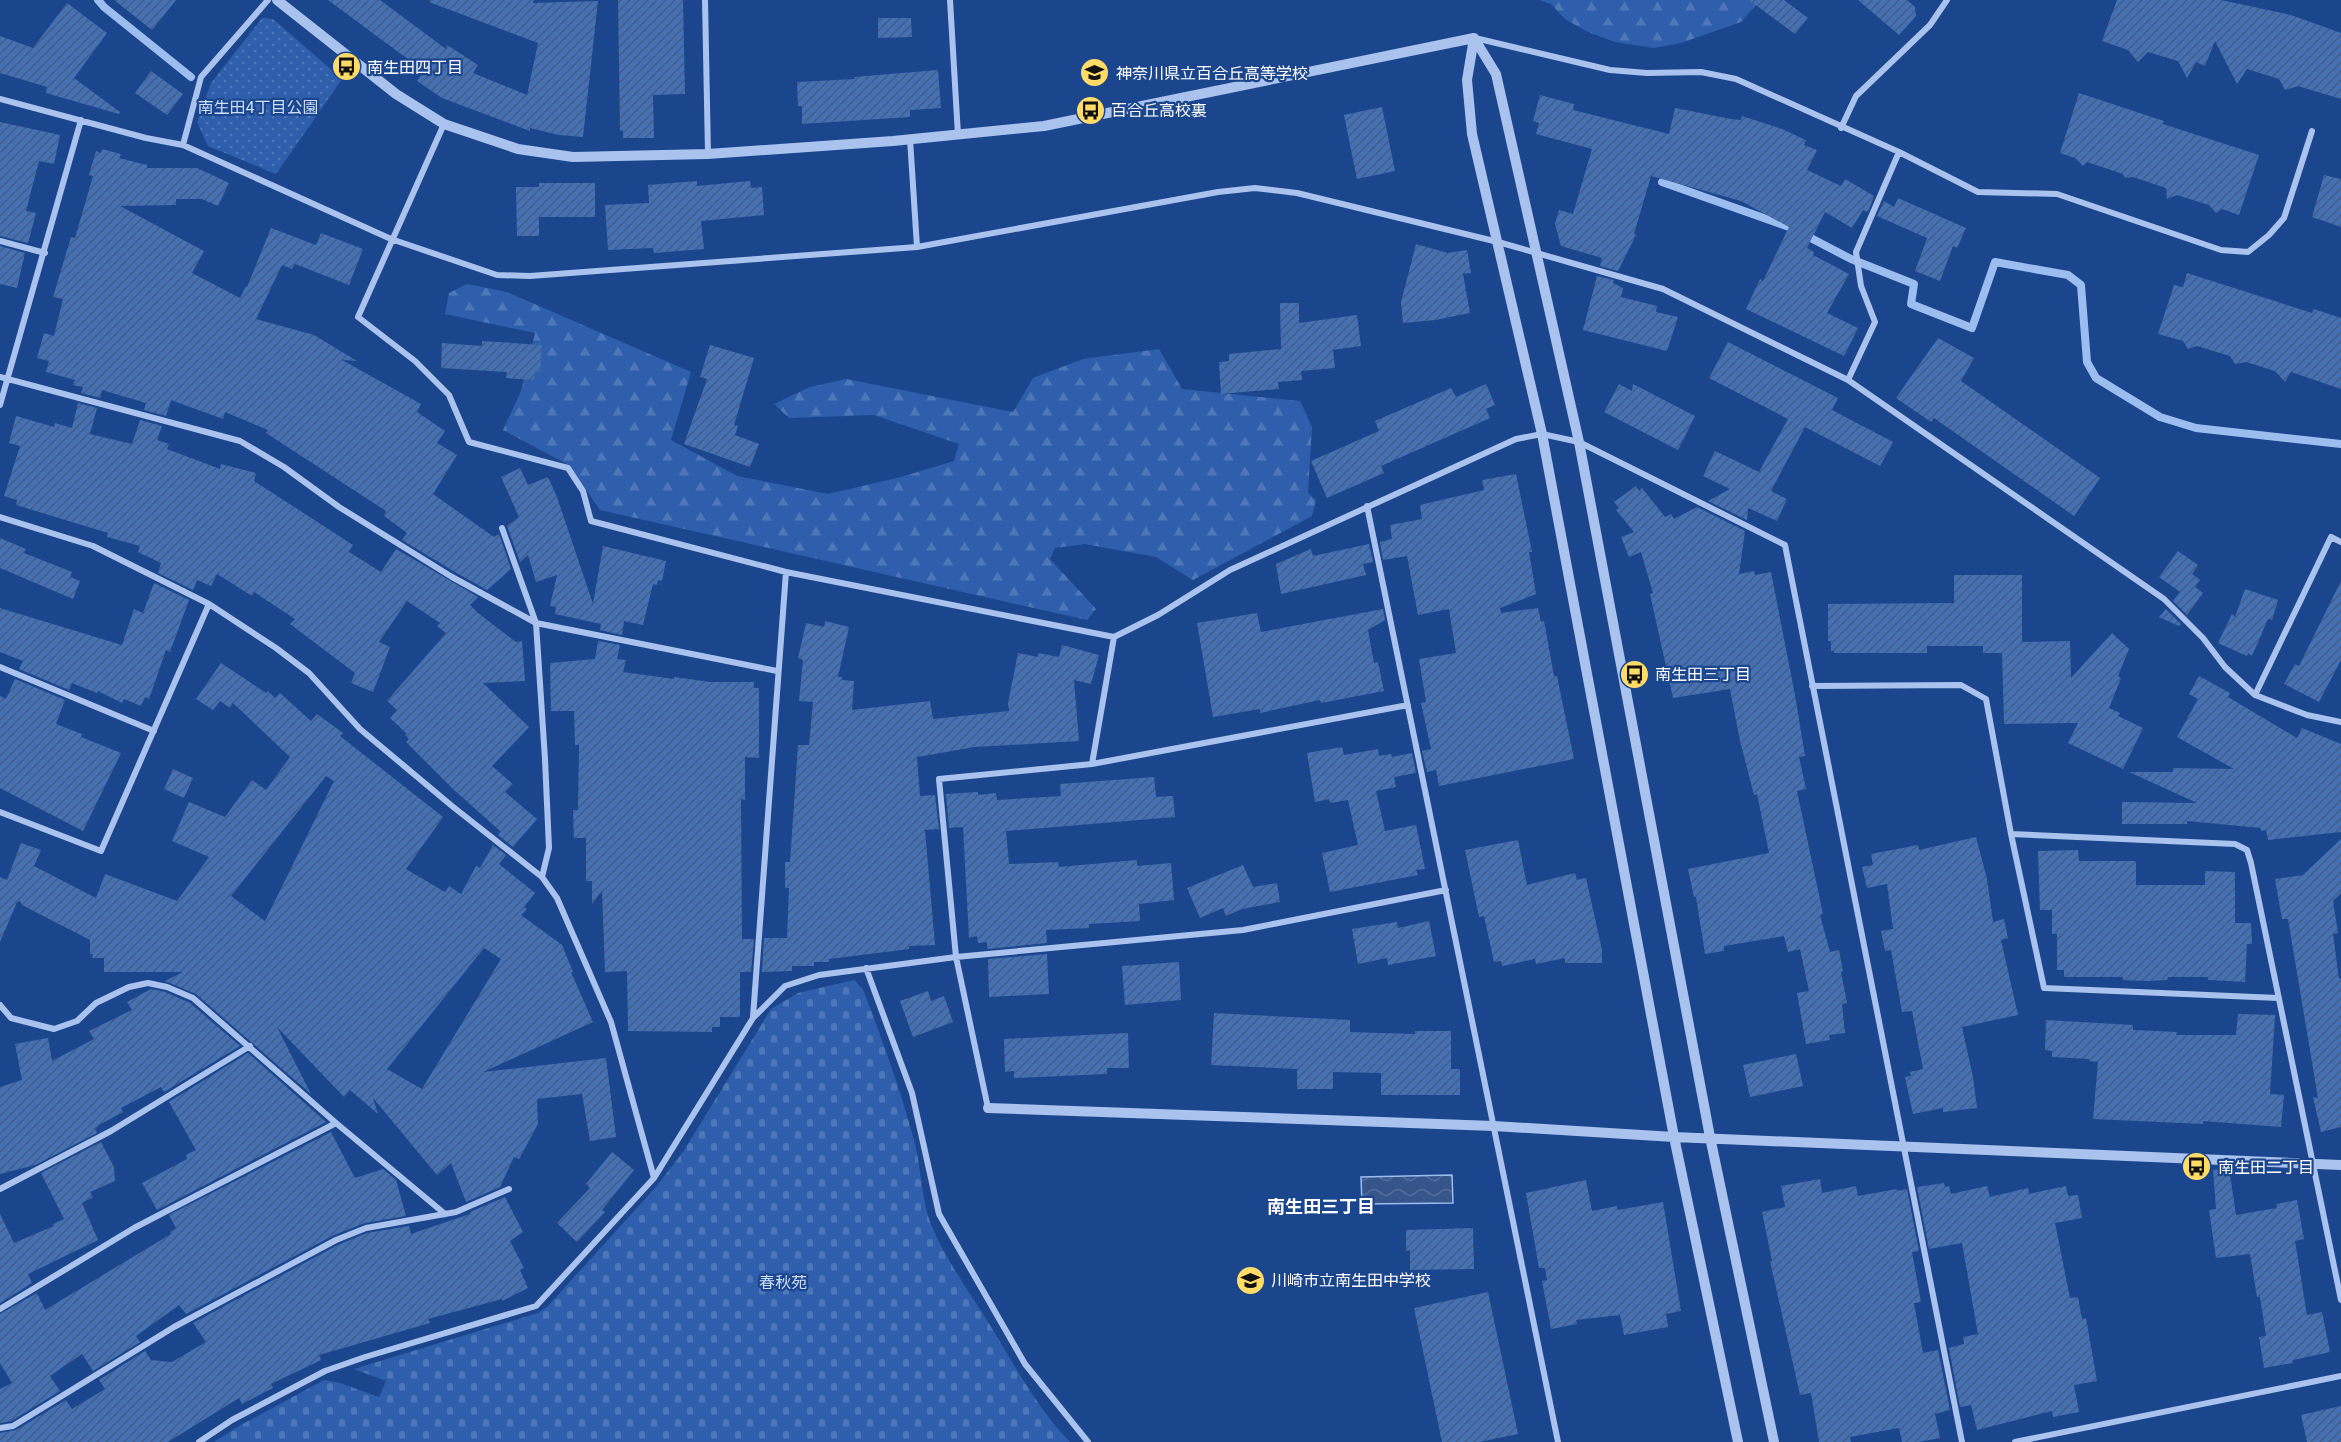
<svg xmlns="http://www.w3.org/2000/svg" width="2341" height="1442" font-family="Roboto,'Noto Sans JP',sans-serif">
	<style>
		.forest { fill: url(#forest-firs) }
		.cemetery { fill: url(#cemetery-stones) }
		.park { fill: url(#park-dots) }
		.water { fill: url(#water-waves); stroke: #9cbdef; stroke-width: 1.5 }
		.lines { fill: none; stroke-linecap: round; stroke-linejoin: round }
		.stream { stroke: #9cbdef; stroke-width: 8 }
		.building { fill: url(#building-hatch); fill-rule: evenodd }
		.minor { stroke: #a9c3ee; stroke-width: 6 }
		.tertiary { stroke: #a9c3ee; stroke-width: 10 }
		.labels { text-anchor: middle; stroke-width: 4.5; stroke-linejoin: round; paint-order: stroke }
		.poi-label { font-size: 16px; fill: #fff; stroke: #1b468e; text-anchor: start }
		.park-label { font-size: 16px; fill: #cedffa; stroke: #1b468e }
		.neighbourhood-label { font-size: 18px; font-weight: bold; fill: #fff; stroke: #1b468e }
	</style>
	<defs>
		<pattern id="forest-firs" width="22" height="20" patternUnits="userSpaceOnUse" patternTransform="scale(1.5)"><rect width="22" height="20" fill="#2f5fac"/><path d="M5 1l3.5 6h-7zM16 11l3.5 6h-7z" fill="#4e77b8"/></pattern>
		<pattern id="cemetery-stones" width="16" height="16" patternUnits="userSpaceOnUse" patternTransform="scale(1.5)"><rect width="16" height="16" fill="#2f5fac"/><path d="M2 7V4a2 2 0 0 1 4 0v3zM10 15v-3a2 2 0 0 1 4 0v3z" fill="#4e77b8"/></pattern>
		<pattern id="park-dots" width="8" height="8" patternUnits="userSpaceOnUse" patternTransform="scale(1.5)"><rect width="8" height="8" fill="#2f5fac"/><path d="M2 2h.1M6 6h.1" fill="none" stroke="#4e77b8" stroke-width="1.8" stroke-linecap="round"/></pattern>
		<pattern id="water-waves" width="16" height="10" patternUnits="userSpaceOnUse" patternTransform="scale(1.5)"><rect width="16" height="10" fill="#36558a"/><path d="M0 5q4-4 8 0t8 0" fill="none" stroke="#546e9c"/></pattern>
		<pattern id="building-hatch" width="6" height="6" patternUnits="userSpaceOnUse" patternTransform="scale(1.5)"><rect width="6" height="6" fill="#4470b6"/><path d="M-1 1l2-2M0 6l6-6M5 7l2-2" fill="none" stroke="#485c7c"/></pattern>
	</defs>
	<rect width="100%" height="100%" fill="#1b468e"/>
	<path class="forest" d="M1539,0h221l-19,22 -60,21 -27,5 -39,-6 -27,-10 -23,-13 -14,-15z
		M467,284l40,8 184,80 -20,68 66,36 91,18 73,-17 53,-16 5,-17 -85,-29 -85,3 -15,-14 36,-17 36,-8 167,33 20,-34 50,-19 76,-10 23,40 118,12 12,26 -4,66 8,7 -4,16 -119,64 -37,-23 -71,-13 -30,4 -5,11 46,50 -9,11 -487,-110 -31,-45 -66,-35 18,-39 14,-58 -90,-19 4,-21z"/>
	<path class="cemetery" d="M854,980l9,9c19,51 38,101 52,155 6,24 7,58 16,80 15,38 41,71 62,106 23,38 45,79 77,112h-856l25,-16 85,-46 16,3 39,14 7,-16 -32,-12 184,-56 10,-7 108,-119 27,-35 88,-143 27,-16z"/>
	<path class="park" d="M262,18l11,1 69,60 -66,95 -68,-28 -11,-24 14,-39z"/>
	<path class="water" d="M1452,1175l1,28 -91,1 -1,-27z"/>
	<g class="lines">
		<path class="stream" d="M98,0l6,7 87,70
			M1662,182l127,45
			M1805,235l46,24 63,25 -3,20 61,24 23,-66 73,13 13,10 6,77 9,16 64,39 36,11 145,16"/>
	</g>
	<path class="building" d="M114,0h62l-24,30z
		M328,0h52l66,49 1,-4 31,20 -5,8 54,22 11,-52 -109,-41 1,-2h104l-1,3 65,-2 -15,136 -24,-2 -29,-7v3l-88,-33 -25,-17 7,-10z
		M618,0h65l2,94 -32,1 1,43h-31v-8l-3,1z
		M1749,0h35l24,18 -13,16z
		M1858,0h49l8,7 1,9 -17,19z
		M2117,0h104l70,15 50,18v66l-43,-13 -13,4 -6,-11 -32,-10 -10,15 -22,-43 -10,25 -9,-4 -9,16 -9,-17 -30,-9 -10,10 -10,-12 -26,-9z
		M67,3l40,30 -33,45 46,34 -1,2 -73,-21 1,-6 -47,-14v-37l33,12z
		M878,18h33l1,19 -34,1z
		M938,70l3,38 -31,2v7l-108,7v-18h-4l-1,-24 58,-3 -1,-2z
		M151,71l32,23 -16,21 -32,-22z
		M2079,93l85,28 -1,3 96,31 -20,60 -17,-6 -6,4 -7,-8 -32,-10 -10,4 -1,-11 -33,-11 -8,1 -2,-4 -36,-12 -4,4 -8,-8 -15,-5z
		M1540,95l34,9 -1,6 96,24 6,-26 56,11 10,1 1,-4 40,13 24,11 -2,5 13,5 -10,20 34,16 4,-7 29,17 -6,16 -5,-2 -11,18 -27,-16 -18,36 7,4 -1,3 36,19 -22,39 31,15 -14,28 -98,-47 14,-30 3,2 26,-54 -48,-26 -90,-25 -17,58 2,1 -18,36 -18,-5 2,-8 -41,-12 -6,-22 4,-14 14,4 19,-65 -56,-15 3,-11 -6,-2z
		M1382,107l13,64 -38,8 -13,-64z
		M0,122l60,13 -6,29 -15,-3 -13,50 10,2 -8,30 -28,-7z
		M102,149l19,5 -2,4 28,7v3h50l32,15 -11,23 -16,-7h-26v6l-56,1 84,45 -12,22 48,25 6,-12 1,1 24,-59 45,17 5,-12 42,16 -14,36 -54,-21 -3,5 -10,-4 -26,54 58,16 43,26 -15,-1 79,44 -4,8 28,19 -8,12 20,12 -24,39 61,43 5,-3 12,35 -24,21 -32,-18 -53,-32 5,-7 -23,-17 2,-5 -120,-78 2,-3 -43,-18 -2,7 -52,-19 -5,16 -22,-6 2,-7 -44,-13 -2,8 -19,-5 2,-6 -10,-2 2,-5 -29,-8 3,-11 -12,-3 7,-25 10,3 9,-37 -10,-2 18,-60 4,1 18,-62 -4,-1 7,-24 5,2z
		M2324,175l17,4v48l-29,-10z
		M697,181v5l53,-5 1,7 11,-1 2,28 -63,6 3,28 -50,4 -1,-5 -45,2 -3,-45 44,-2 -1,-18z
		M539,183h56v34h-56v19h-22l-1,-49h23z
		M1898,198l68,30 -9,20 -4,-2 -13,35 -25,-10 12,-33 -50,-22 7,-15 10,6z
		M1416,244l32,9 19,-3 4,23 -8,1 7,39 -35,7 -32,3 -2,-21z
		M0,246l25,7 -8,35 -17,-4z
		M2187,273l125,40 2,-4 27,9v71l-50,-17 -6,10 -10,-11 -29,-9 -11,2 -5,-8 -33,-10 -9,3 -5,-8 -25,-7 16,-49 9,2z
		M1597,276l17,4 -1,3 10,5 -2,9 36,9 -1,6 22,5 -11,34 -84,-21z
		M1280,303h19v20l58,-8 4,31 -28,4 2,18 -34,3 1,9 -24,2 1,7 -58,5 -2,-32 10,-1v-7l52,-5z
		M1938,338l36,20 -13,23 139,97 -26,38 -140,-98 -3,4 -35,-24z
		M482,341l60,4 -2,27 -5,-1 -1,9 -28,-2 1,-6 -66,-4 1,-25 40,3z
		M1728,342l110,56 -6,12 61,32 -13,24 -75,-39 -34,64 16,8 -10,22 -29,-13 -1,12 -39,-19 22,-12 -27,-13 12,-25 44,21 29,-53 -79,-41z
		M710,345l44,13 -20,67 4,1 -3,9 24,9 -9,23 -66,-23 23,-65 -7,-2z
		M1486,384l9,21 -9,4 4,9 -109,48 3,7 -57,25 -16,-37 68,-30 -4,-10 76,-33 5,9z
		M1619,384l13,7 1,-7 62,32 -17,34 -74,-38z
		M78,403l19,5 -7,26 42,10 8,-24 22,6 -5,14 12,4 -2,5 53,20 1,-5 35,9 -2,8 99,64 -4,7 32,20 15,-23 82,48 -8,8 8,8 38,29 6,-1 3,40 -42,2 46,44 -37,39 21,18 -8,8 32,27 -24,28 -15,-12 2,-4 -47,-42 -47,-47 3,-3 -4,-4 2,-1 -17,-16 7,-8 -10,-9 59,-68 -9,-7 3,-3 -33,-22 -28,41 11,5 -17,45 -22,-9 4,-10 -65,-49 5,-5 -41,-27 -2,4 -35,-22 -6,12 -14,-6 -4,10 -35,-17 3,-10 -23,-11 2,-6 -33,-9 1,-4 -92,-28 1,-5 -13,-4 16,-50 -11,-3 7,-27 38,11 1,-4 17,5z
		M520,468l8,17 20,-8 9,20 36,107 10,-58 63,15 -4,20 -4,-1 -1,5 -4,-1 -10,41 -19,-4 -2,14 -22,-5 1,-6 -46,-10 1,-7 -6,-1 7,-31 -21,7 -8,-27 -8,7 -13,-36 12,-9 -18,-40z
		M1516,474l16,78h-3l7,42 -36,14 1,5 37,-5 3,14 3,-1 10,55h3l17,83 -135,27 -3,-16 -9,2 -5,-21 9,-2 -10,-46 5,-1 -7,-43 37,-6 -7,-44 -31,6 -11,-59 -24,4 -3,-18 12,-3 -2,-14 32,-6 -2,-14 64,-15 -2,-10z
		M1636,486l3,5 3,-3 23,29 6,-3 3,5 23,-12 48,24 -6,43 15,-3 1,4 16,-3 24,123 10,61 -6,1 7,32 -9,2 26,123 -3,1 10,37 9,-2 4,21 -2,1 6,31 -5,1 3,29 -16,2 1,5 -24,4 -9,-51 12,-2 -9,-42 -12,3 -4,-16 -60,10v5l-19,3 -9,-57h-2l-6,-28 81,-16 -12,-59 -3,1 -14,-54 -10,-52 -57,9 -23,-104 3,-1 -12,-41 -12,5 -8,-20 13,-5 -18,-22 3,-2 -5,-6z
		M0,538l26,11 -2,4 48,19 -2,5 10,4 -7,18 -73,-31z
		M1369,544l4,18 -10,2 3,11 -85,19 -5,-30 35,-15 2,7z
		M2178,551l20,14 -6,9 8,6 -5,7 8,6 -16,22 -14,-14 7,-9 -21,-15z
		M1954,575h68v67l48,-1 1,37 41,-45 17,16 -11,27 3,2 -12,30 11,5 -2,3 25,12 -20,41 -55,-26 10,-20 -74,1 -2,-71h-19v-7h-56v7h-93v-2h-3v-10h-3v-37l126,-1z
		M2341,581v79l-22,42 -35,-18 11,-20 4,2z
		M154,583l35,17 -19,52 -4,-2 -17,49 -4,-2 -4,9 -17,-7 -2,4 -24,-12 -1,2 -25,-10 -3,7 -50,-21 4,-8 -23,-9v-44l122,37 12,-36 9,4z
		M2245,589l33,11 -6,20 -4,-1 -16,37 -4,-3 -1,3 -29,-13 14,-29 3,3z
		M1383,609l2,11 -17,10 6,33 4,-1 6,29 -63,12 -1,-3 -60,13v-4l-47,8 -16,-94 60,-10 4,19z
		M2166,609l15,15 -2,2 -20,-9z
		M825,621l24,6 -11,50h4v3l12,1 -2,29 78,-9 3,18 76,-8 -1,-8 10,-50 20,4v-4l21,4 3,-12 37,10 -8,29 -17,-4 5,61 -104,6 -58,10 3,39 15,-1 4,34 -14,1 10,115 -26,1v3l-80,10v3h-15v4h-22v5l-30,1 2,-34h23l2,-50h-4v-26h5l8,-117h11l4,-43 -14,-1 4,-41 -5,-2 8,-35 18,4z
		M598,641l22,4 -3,14 9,1 -3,12 51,7v-2l36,5h44v6h5v70l-14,-1v43l-4,-1 1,140h12l-3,33h-11v45h-20v10h-8v5l-84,-1 -1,-60 -22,1 -3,-81 -10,13v-23h-6v-43h-12l-1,-28h5l1,-65h-4l-1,-34h-23l-1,-48 45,-4z
		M221,663l45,30 2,-2 7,7 5,-5 31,28 6,-7 26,19 -3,3 103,81 -37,52 39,23 4,-6 12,8 15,-28 4,2 13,-23 13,10 -7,9 36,29 -11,14 3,2 -6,6 41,30 11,27h-2l22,50 -110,50 123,-14 10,79 -26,4 -8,-47 -45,5 1,25 -19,35 -5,-2 -14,30 -34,15 -15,-39 -14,12 -64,-77 5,16 -28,-24 -6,7 -67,-70 34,67 -115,-100 -31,-13 18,-9h-79v-14h-12l1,-4h-3v-14l-68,-35 -2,-4 -3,1 -17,40v-65l7,3 14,-37 20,7 -7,16 62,32 9,-24 72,27 32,-44 -37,-16 17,-39 36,15 27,-37 14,10 24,-33 -57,-54 -3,5 -10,-7 -7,9 -17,-11zM326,776l8,5 -69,140 -34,-25zM484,948l17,11 -79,130 -35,-20z
		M2199,676l31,17 -2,4 69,41 5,-10 39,16v88l-73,8 -2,-10 -5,1v-3l-74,-7v3h-65v-22l75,1 -68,-31h44v-4l61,1 -57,-32 21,-38 -9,-5z
		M15,679l50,21 -9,24 26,10 -1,3 40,16 -38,78 -83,-43v-92l6,3z
		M1342,747l2,8 34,-6 1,7 12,-2 1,3 20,-4 4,20 -22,4 2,10 -20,4 9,40 31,-6 9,44 -9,1 2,5 -88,17 -8,-39 36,-8 -10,-45 -18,3 -1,-4 -14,3 -8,-49z
		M173,769l20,9 -9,20 -20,-9z
		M1154,777l2,20 17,-1 2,21 -169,14 3,33 49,-2 1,5 78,-7v6l34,-3 3,37 -35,4 1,17 -51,3v4l-43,2 1,13 -60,6v-7l-9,1 -1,-7 -8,2 -6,-111 -14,1 -3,-34 32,-2v3l18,-2 1,7 64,-4 -1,-12z
		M1976,837l11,42 6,43 11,-3 4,19 -7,2 17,75 -56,12 11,50 4,31 -34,4v-4l-30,6 -8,-37 6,-1 -1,-4 13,-3 -11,-58 -10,1 -11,-62 -6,1 -4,-20 12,-2 -6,-45 -20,4 -5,-21 11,-2 -2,-11 47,-9 1,5z
		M2341,839v54l-8,8 5,32 -5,1 6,45 2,-1v149l-20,5 -8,-35 5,1 -30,-179h-6l-7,-40 28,-4z
		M1518,840l9,45 48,-12 2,7 9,-2 16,72v13h-37v-5l-29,6 -1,-5 -33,7 -1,-5 -7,1 -10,-46 -5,1 -14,-67z
		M2078,850l1,11h57v24h69v-14l30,1v51h16l1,21h-5l-2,38 -37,-2v-3h-40l-1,3 -21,1 -23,-1v-3h-59v-7h-7v-36h-5v-24h-12l-2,-59z
		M1243,865l10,22 24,-4 3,19 -38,7 -16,7 -3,-8 -23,10 -13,-30z
		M1429,921l7,35 -48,9 -1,-7 -29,6 -6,-35 45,-7 1,6z
		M1047,954l2,40 -60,3 -1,-38z
		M1179,962l2,38 -56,5 -3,-39z
		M151,989l14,3 25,11 50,43 -76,46 -3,-5 -40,21 2,4 -24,13 -4,4 2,4 -62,32 -35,9v-87l22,-7 -7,-36 33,-6 4,23 42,-22 -5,-8 43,-21 -5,-8z
		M928,991l3,10 13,-5 9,26 -40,15 -13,-36z
		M1214,1013l136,7v12l65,2v-3h36v38h9v26h-79v-22l-48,-1v17h-36v-20l-86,-4z
		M2238,1014l37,1 -5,79 14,1 -3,32 -78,-6v3l-110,-5 5,-57 -9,-1v-2l-37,-2v-6l-7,-1 1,-30 87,5v5l44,2 -1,3h60z
		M1128,1033l1,35h-22v6l-93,4v-7l-9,1 -1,-33z
		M248,1053l78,69 -169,88 -15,-27 45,-24 -1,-4 10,-5 -27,-48z
		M1796,1054l7,32 -53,11 -7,-32z
		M331,1132l24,46 28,-9 13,11 10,36 -41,7 -31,12 -148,79 -7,-9 -43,31 4,6 -47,29 -11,-17 -32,22 10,15 -49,30 -11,2v-34l12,-6 -12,-20v-49l37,-21 8,17 126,-76 -1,-2 6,-4 -7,-13z
		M101,1142l13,25 1,14 -25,11 3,5 -11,6 16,37 -70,34 4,9 -32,20v-89l14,29 40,-17 -1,-2 11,-5 -23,-46z
		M612,1152l22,18 -32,40 3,2 -28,30 -20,-19 33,-35 -4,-4z
		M2229,1168l7,47 41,-7 -1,-4 21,-4 7,39 -9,2 12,74 15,-3 8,40 -37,8v3l-29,5 -5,-31 7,-1 -6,-39h-3l-7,-43 -34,4 -7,-48 7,-1 -3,-39z
		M1820,1179l2,14 34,-7 2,10 39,-7v2l10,-2 12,62 -7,1 9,50 -7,1 9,50 15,-3 12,60 -15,4 5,24 -22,4h-16l-3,-14 -49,9 1,5h-32l-8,-49 -11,2 -30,-134h2l-10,-49 23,-5 -4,-21z
		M1586,1180l6,31 25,-5 1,4 45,-8 18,109 -15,3 2,13 -44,8 -4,-20 -44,5 1,4 -26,5 -9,-48 5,-1 -2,-12h-6l-13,-75z
		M1944,1183l1,4 4,-1 2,8 36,-8 3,11 38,-9 1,6 37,-8 2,10 10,-1 4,23 -27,5 15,75 8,-1 4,22 4,-1 11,63 -23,4 5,27 -26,5 -1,-6 -75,19 -6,-25 -11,2 -11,-59 15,-4 -1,-7 15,-3 -16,-91 -33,6 -12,-62z
		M505,1197l18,35 -13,9 14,27 -4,2 8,18 -26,13v-2l-74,20 2,4 -111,32 2,5 -50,24 2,4 -31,16 -3,-6 -71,44h-168v-9l16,-3 50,-30 6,9 33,-20 -6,-9 46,-29 6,9 21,2 34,-20 -13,-19 145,-78 29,-12 42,-7 2,8 59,-20v-2z
		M1473,1228l1,41 -64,1v-20l-4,1v-21z
		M1488,1292l30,142 -39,8h-37l-28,-134z
		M2341,1406v36h-34l-6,-27z"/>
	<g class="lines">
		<path class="minor" d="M705,0l3,154
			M950,0l8,135
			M1475,38l135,32 37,3 54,-1 35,7 163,73 79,40 79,2 164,56 27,2 21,-17 15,-17 28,-87
			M0,99l146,39 37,7 208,94 106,36 33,1 387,-29 301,-55 37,-4 42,5 201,49 165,47 185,91 316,219 39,39 22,29 30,28 52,20 34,7
			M444,124l-86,193 57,44 34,34 20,47 99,26 15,23 8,30 195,51 328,65 44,-22 72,-45 286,-131 26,-5 37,8 206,103 177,897
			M1841,128l15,-32 74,-71 17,-25
			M910,139l7,108
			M183,145l18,-68 67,-77
			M0,241l45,12
			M0,377l240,64 44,26 55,40 113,70 84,46 241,48
			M1848,380l27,-58 -14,-36 -5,-34 43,-100
			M0,405l81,-285
			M1367,506l191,936
			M0,517l93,29 116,58 67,44 33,25 51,56 92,77 90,71
			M502,528l34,95 9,136 4,89 -7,29 15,21 54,124 43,156
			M0,667l154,64
			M1812,686l149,-1 25,14 25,135 33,154 234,10
			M2255,695l76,-158 10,5
			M1092,764l22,-127
			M0,812l101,39 108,-247
			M2011,834l224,10 12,6 4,13 90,437
			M866,968l46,125 27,121 86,150 63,78
			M0,1005l11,13 43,11 23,-8 19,-18 33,-16 19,-4 19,4 26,11 143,125 109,91
			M753,1017l33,-445
			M988,1108l-32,-151 -17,-178 153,-15 316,-59
			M0,1189l111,-58 139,-85
			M0,1309l134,-81 202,-105
			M0,1428l13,-2 161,-99 162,-87 30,-12 90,-16 53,-23
			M199,1442l33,-22 93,-49 40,-14 171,-51 118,-128 99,-160 32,-32 34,-11 137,-18 287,-27 203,-40
			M2015,1442l326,-66"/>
		<path class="tertiary" d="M277,0l119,94 48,30 74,25 55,8 135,-3 185,-13 151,-15 430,-88
			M1474,38l22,36 83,368 131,695 64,305
			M1474,38l-7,42 5,54 70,300 132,703 64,305
			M988,1108l506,18 180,11 667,28"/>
	</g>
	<defs>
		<symbol id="bus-disc" viewBox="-11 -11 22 22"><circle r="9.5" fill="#fedc66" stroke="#1b468e"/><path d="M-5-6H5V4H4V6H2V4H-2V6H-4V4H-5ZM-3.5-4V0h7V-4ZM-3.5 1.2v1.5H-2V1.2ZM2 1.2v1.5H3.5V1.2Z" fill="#111"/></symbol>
		<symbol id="school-disc" viewBox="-11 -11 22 22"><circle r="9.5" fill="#fedc66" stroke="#1b468e"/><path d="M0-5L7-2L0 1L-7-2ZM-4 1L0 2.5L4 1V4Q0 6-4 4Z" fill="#111"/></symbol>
	</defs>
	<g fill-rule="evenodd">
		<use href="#bus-disc" x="330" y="50" width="33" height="33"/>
		<use href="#school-disc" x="1078" y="56" width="33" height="33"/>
		<use href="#bus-disc" x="1074" y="94" width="33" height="33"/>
		<use href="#bus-disc" x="1618" y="658" width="33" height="33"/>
		<use href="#bus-disc" x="2180" y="1150" width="33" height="33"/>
		<use href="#school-disc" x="1234" y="1264" width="33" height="33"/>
	</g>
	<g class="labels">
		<g class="poi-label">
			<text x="367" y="73">南生田四丁目</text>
			<text x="1116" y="79">神奈川県立百合丘高等学校</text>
			<text x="1111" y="116">百合丘高校裏</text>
			<text x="1655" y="680">南生田三丁目</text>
			<text x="2218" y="1173">南生田二丁目</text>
			<text x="1271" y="1286">川崎市立南生田中学校</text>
		</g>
		<g class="park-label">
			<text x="258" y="113">南生田4丁目公園</text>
			<text x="783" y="1288">春秋苑</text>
		</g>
		<g class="neighbourhood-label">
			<text x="1321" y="1213">南生田三丁目</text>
		</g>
	</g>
</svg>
